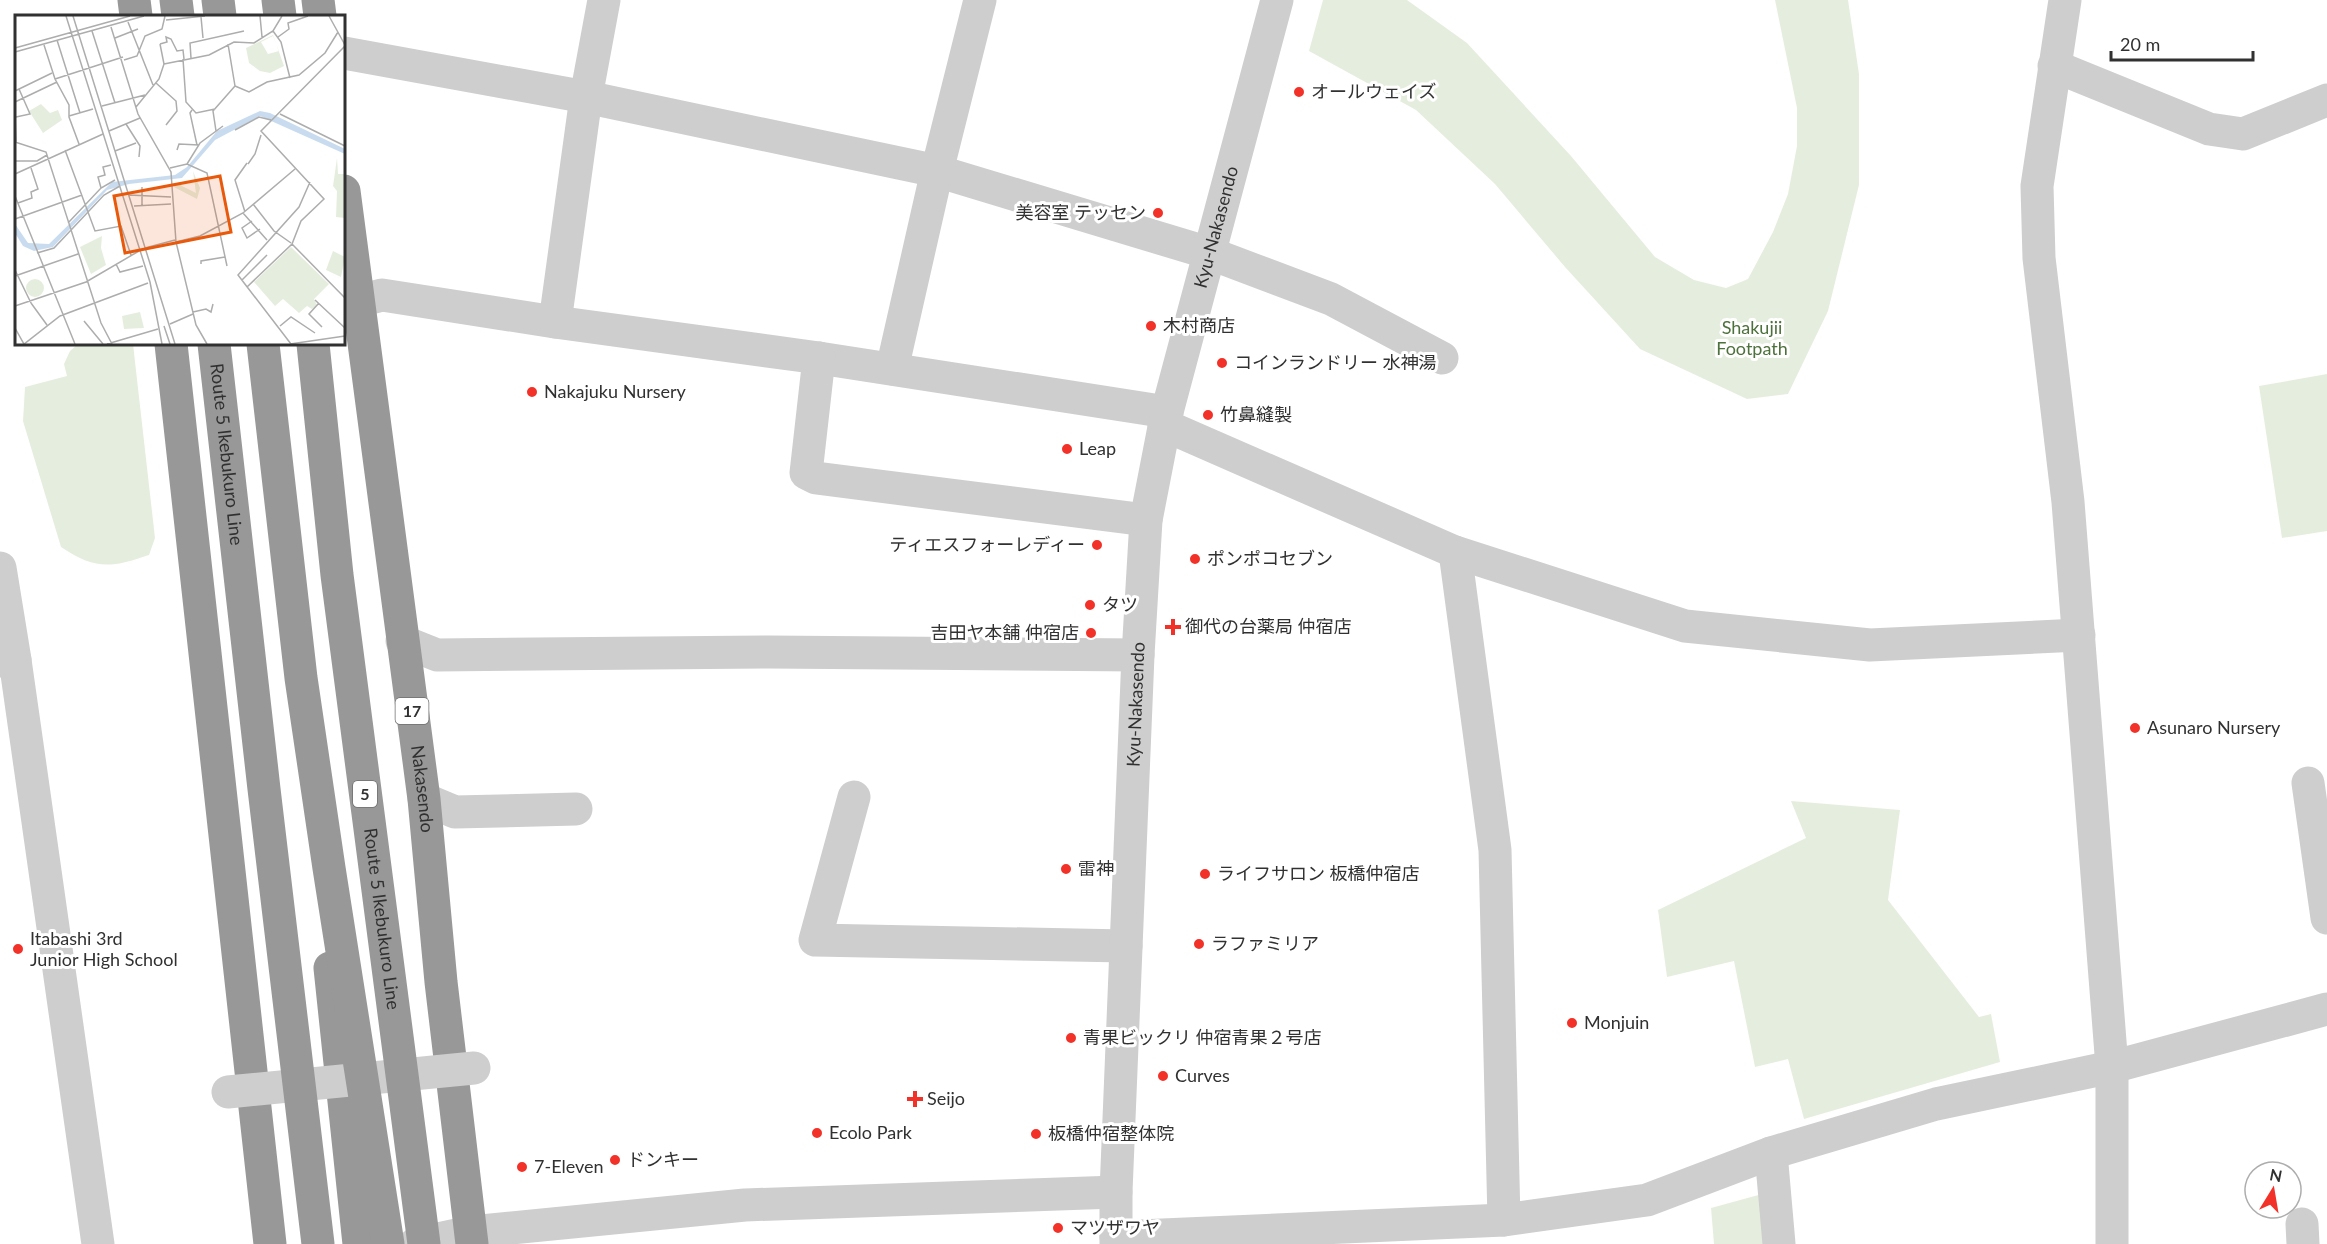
<svg xmlns="http://www.w3.org/2000/svg" width="2327" height="1244" font-family="Lato,'Noto Sans JP',sans-serif">
	<style>
		.green { fill: #e5eede }
		.lines { fill: none; stroke-linecap: round; stroke-linejoin: round }
		.minor { stroke: #cecece; stroke-width: 33 }
		.highway { stroke: #989898; stroke-width: 33 }
		.minor-bridge { stroke: #cecece; stroke-width: 33 }
		.highway-bridge { stroke: #989898; stroke-width: 33 }
		.poi-dot { fill: #f23228; stroke: #fff; stroke-width: 2 }
		.labels { text-anchor: middle; stroke-width: 6; stroke-linejoin: round; paint-order: stroke }
		.shield { fill: #fff; stroke: #6f6f6f; stroke-width: 1.5 }
		.shield-label { font-size: 16px; font-weight: bold; fill: #313131 }
		.poi-label { font-size: 18px; fill: #313131; stroke: #fff; text-anchor: start }
		.street-label { font-size: 18px; fill: #313131; stroke: #fff }
		.park-label { font-size: 18px; fill: #4d713a; stroke: #fff }
		.inset-road { fill: none; stroke: #adadad; stroke-width: 1.5 }
		.view { fill: #e8590c; fill-opacity: 0.15; stroke: #e8590c; stroke-width: 3 }
		.inset-edge { fill: none; stroke: #313131; stroke-width: 3 }
	</style>
	<rect width="100%" height="100%" fill="#fff"/>
	<path class="green" d="M1323,0h84l60,43 104,113 84,101 39,23 32,8 22,-9 25,-47 15,-38 9,-48v-38l-22,-108h73l11,74v111l-31,126 -40,83 -41,5 -107,-50 -75,-82 -70,-83 -79,-74 -107,-59z
		M78,344h55l22,194 -6,17c-38,13 -54,15 -88,-8l-38,-126 2,-34 42,-11 -3,-12 6,-13z
		M2327,374v157l-45,7 -23,-152z
		M1791,801l109,9 -12,90 91,117 12,-3 9,48 -196,57 -16,-60 -33,8 -21,-106 -67,16 -9,-67 148,-72z
		M1762,1194l4,50h-52l-3,-36z"/>
	<g class="lines">
		<g class="minor">
			<path d="M2065,0l-28,186 2,72 29,244 44,565v177"/>
			<path d="M344,53l242,44 351,74 272,82 122,46 111,59"/>
			<path d="M2054,66l155,63 34,5 84,-34"/>
			<path d="M359,301l23,-6 173,27 264,36 348,54"/>
			<path d="M555,322l31,-225 18,-97"/>
			<path d="M819,358l-13,115 10,5 330,42"/>
			<path d="M892,369l45,-198 43,-171"/>
			<path d="M1164,425l291,127 230,74 185,19 209,-10"/>
			<path d="M1455,552l40,298 9,370"/>
			<path d="M0,568l15,92"/>
			<path d="M402,641l35,14 332,-3 369,3"/>
			<path d="M0,661l15,-1 83,584"/>
			<path d="M2308,783l19,135"/>
			<path d="M854,797l-39,143 311,6"/>
			<path d="M424,799l31,13 121,-3"/>
			<path d="M1771,1153l8,91"/>
			<path d="M2302,1224l1,20"/>
			<path d="M1116,1237l388,-17 143,-20 124,-47 165,-49 176,-37 215,-58"/>
			<path d="M415,1244l56,-12 274,-27 371,-13"/>
			<path id="s1" d="M1116,1244v-52l22,-537 8,-135 21,-108 110,-412"/>
		</g>
		<g class="highway">
			<path d="M134,0l2,16"/>
			<path d="M176,0l2,16"/>
			<path d="M278,0l2,16"/>
			<path d="M318,0l2,16"/>
			<path id="s2" d="M344,191l80,608 17,183 31,262"/>
			<path d="M171,344l99,900"/>
			<path d="M330,968l29,276"/>
		</g>
		<path class="minor-bridge" d="M228,1092l246,-24"/>
		<g class="highway-bridge">
			<path d="M218,0l2,16"/>
			<path id="s3" d="M214,344l50,445 54,455"/>
			<path d="M263,344l38,334 28,190 59,376"/>
			<path id="s4" d="M313,344l24,231 87,669"/>
		</g>
	</g>
	<g class="poi-dot">
		<circle cx="1299" cy="92" r="6"/>
		<circle cx="1158" cy="213" r="6"/>
		<circle cx="1151" cy="326" r="6"/>
		<circle cx="1222" cy="363" r="6"/>
		<circle cx="532" cy="392" r="6"/>
		<circle cx="1208" cy="415" r="6"/>
		<circle cx="1067" cy="449" r="6"/>
		<circle cx="1097" cy="545" r="6"/>
		<circle cx="1195" cy="559" r="6"/>
		<circle cx="1090" cy="605" r="6"/>
		<path d="M1170 618h6v6h6v6h-6v6h-6v-6h-6v-6h6z"/>
		<circle cx="1091" cy="633" r="6"/>
		<circle cx="2135" cy="728" r="6"/>
		<circle cx="1066" cy="869" r="6"/>
		<circle cx="1205" cy="874" r="6"/>
		<circle cx="1199" cy="944" r="6"/>
		<circle cx="18" cy="949" r="6"/>
		<circle cx="1572" cy="1023" r="6"/>
		<circle cx="1071" cy="1038" r="6"/>
		<circle cx="1163" cy="1076" r="6"/>
		<path d="M912 1090h6v6h6v6h-6v6h-6v-6h-6v-6h6z"/>
		<circle cx="817" cy="1133" r="6"/>
		<circle cx="1036" cy="1134" r="6"/>
		<circle cx="615" cy="1160" r="6"/>
		<circle cx="522" cy="1167" r="6"/>
		<circle cx="1058" cy="1228" r="6"/>
	</g>
	<g class="labels">
		<g class="shield">
			<rect x="395.5" y="698" width="33" height="26" rx="4.5"/>
			<rect x="353" y="781" width="24" height="26" rx="4.5"/>
		</g>
		<g class="shield-label">
			<text x="412" y="717">17</text>
			<text x="365" y="800">5</text>
		</g>
		<g class="poi-label">
			<text x="1311" y="98">オールウェイズ</text>
			<text x="1146" y="219" text-anchor="end">美容室 テッセン</text>
			<text x="1163" y="332">木村商店</text>
			<text x="1234" y="369">コインランドリー 水神湯</text>
			<text x="544" y="398">Nakajuku Nursery</text>
			<text x="1220" y="421">竹鼻縫製</text>
			<text x="1079" y="455">Leap</text>
			<text x="1085" y="551" text-anchor="end">ティエスフォーレディー</text>
			<text x="1207" y="565">ポンポコセブン</text>
			<text x="1102" y="611">タツ</text>
			<text x="1185" y="633">御代の台薬局 仲宿店</text>
			<text x="1079" y="639" text-anchor="end">吉田ヤ本舗 仲宿店</text>
			<text x="2147" y="734">Asunaro Nursery</text>
			<text x="1078" y="875">雷神</text>
			<text x="1217" y="880">ライフサロン 板橋仲宿店</text>
			<text x="30" y="945">Itabashi 3rd<tspan x="30" dy="21">Junior High School</tspan></text>
			<text x="1211" y="950">ラファミリア</text>
			<text x="1584" y="1029">Monjuin</text>
			<text x="1083" y="1044">青果ビックリ 仲宿青果２号店</text>
			<text x="1175" y="1082">Curves</text>
			<text x="927" y="1105">Seijo</text>
			<text x="829" y="1139">Ecolo Park</text>
			<text x="1048" y="1140">板橋仲宿整体院</text>
			<text x="627" y="1166">ドンキー</text>
			<text x="534" y="1173">7-Eleven</text>
			<text x="1070" y="1234">マツザワヤ</text>
		</g>
		<g class="street-label">
			<text dy="6" stroke="none"><textPath href="#s1" startOffset="1026">Kyu-Nakasendo</textPath></text>
			<text dy="6" stroke="none"><textPath href="#s3" startOffset="111">Route 5 Ikebukuro Line</textPath></text>
			<text dy="6" stroke="none"><textPath href="#s1" startOffset="540">Kyu-Nakasendo</textPath></text>
			<text dy="6" stroke="none"><textPath href="#s2" startOffset="603">Nakasendo</textPath></text>
			<text dy="6" stroke="none"><textPath href="#s4" startOffset="579">Route 5 Ikebukuro Line</textPath></text>
		</g>
		<g class="park-label">
			<text x="1752" y="334">Shakujii<tspan x="1752" dy="21">Footpath</tspan></text>
		</g>
	</g>
	<g transform="translate(15 15)">
		<rect width="330" height="330" fill="#fff"/>
		<path d="M258,20l11,31 -14,7 -10,-2 -11,-8 -3,-15zM258,21l6,15 -11,3 -7,-12zM26,89l9,9 8,-3 4,10 -19,13 -14,-22zM322,143l1,16h7v44l-9,-1 1,-26 -4,-5zM178,156l7,17 -3,11 -23,-12 2,-4 20,10zM87,221l-1,12 5,17 -15,9 -11,-27zM276,232l38,37 -15,15 3,6 -5,4 -5,-3 -8,7 -16,-14 -8,7 -21,-24zM318,236l12,6 -4,20 -15,-7zM11 273a9 9 0 1 1 18 0a9 9 0 1 1-18 0ZM125,297l4,16 -20,1 -2,-13z" fill="#e5eede" fill-rule="evenodd"/>
		<path d="M245,96l10,2 75,36v5l-85,-38 -45,24 -33,38 -53,6 -22,6 -54,57 -19,4 -11,-5 -8,-13v-9l13,19 21,1 63,-62 63,-7 12,-8 30,-36z" fill="#c9dcef"/>
		<path class="inset-road" d="M51,1l84,266 12,62M58,1l102,328M245,1l2,21M314,1l16,29M186,2l2,21M151,5l39,-4M113,7l25,63M96,12l27,87 33,58 5,70 20,83 11,19M77,16l23,72M258,16l8,11 9,36M263,22l11,-8 -1,-6 20,-7M100,23l23,-9M42,25l23,73M145,29l7,-2 -1,-5 5,2 6,12 6,-1 1,9M213,29l7,42M29,30l11,34 14,26v12l10,27M0,33l115,-32M0,37l129,-36M176,43l-1,-15 54,-12M168,44l3,43 10,11 19,-4M109,45l13,-4 8,-20 17,-7 3,-13M149,49l45,-9 25,-13 20,1 19,-12 9,-15M40,64l68,-22M141,68l20,18 1,10 -11,14M220,71l14,6 18,-10 32,-7 26,-22 13,-21M0,76l37,-18M0,87l42,-20M87,91l43,-11M121,92l23,-28 5,-15 -4,-20M177,95l-2,3 7,32M0,99l1,28M265,99l65,32M54,101l24,-7M1,102l14,-3 -11,-25M111,109l14,22 -1,11M220,115l24,-13 12,3M94,116l31,-13M201,116l-3,-20 22,-25M0,127l31,10 55,171 11,21M50,135l30,81 26,-5 10,29M162,135l2,-6 20,1M100,136l21,-8M0,146h22l10,-6M172,149l13,-21 23,-17M233,149l7,-10 6,-19M155,153l17,-4 20,9 20,93M0,159l88,-40M127,172v19M86,173l-3,-11 7,-2 -2,-8 8,-2M114,180l42,2M0,181l60,148M3,188l14,-5 -1,-6 7,-3 -7,-21M238,189l21,27 17,12M119,191l37,-2M230,197l-10,-32 12,-17M228,198l24,27M0,204l67,-24M237,206l-10,7 5,10 13,-9M53,208l33,-35 14,-8M161,227l24,-6 43,-23 52,-44M277,229l53,54M130,233l30,-8M22,238l17,-5 50,-53 16,-9M101,249l4,8 23,-6M186,249v-3l24,-4M0,255l16,33M0,261l63,-22M227,265l25,-25M232,272l45,-43 9,-23 23,-22 -63,-68 84,-85M300,285l30,28M16,288l16,22M304,288l-10,11 13,13M0,291l71,-24 53,-31M178,297l13,-3 5,3 2,-8M69,306l19,23M155,309l23,-10M149,311l6,18M265,311l11,-9 24,16M0,313l9,16 36,-28 88,-33M92,329l51,-15M275,329l55,-8M276,329l-53,-69 61,-68 11,-25"/>
		<path class="view" d="M205,161l11,56 -106,21 -11,-57z"/>
		<rect width="330" height="330" class="inset-edge"/>
	</g>
	<g transform="translate(2273 1190) rotate(11)"><circle r="28" fill="#ffffff" stroke="#adadad" stroke-width="1.5"/>
	<path d="M0-4.5L10 22L0 15L-10 22Z" fill="#f23228"/>
	<text y="-9" font-size="16" font-weight="bold" text-anchor="middle" fill="#313131">N</text>
	</g>
	<path d="M2111 51v9h142v-9" fill="none" stroke="#313131" stroke-width="3"/>
	<text x="2120" y="51" font-size="18" fill="#313131" stroke="#ffffff" stroke-width="4.5" paint-order="stroke">20 m</text>
</svg>
